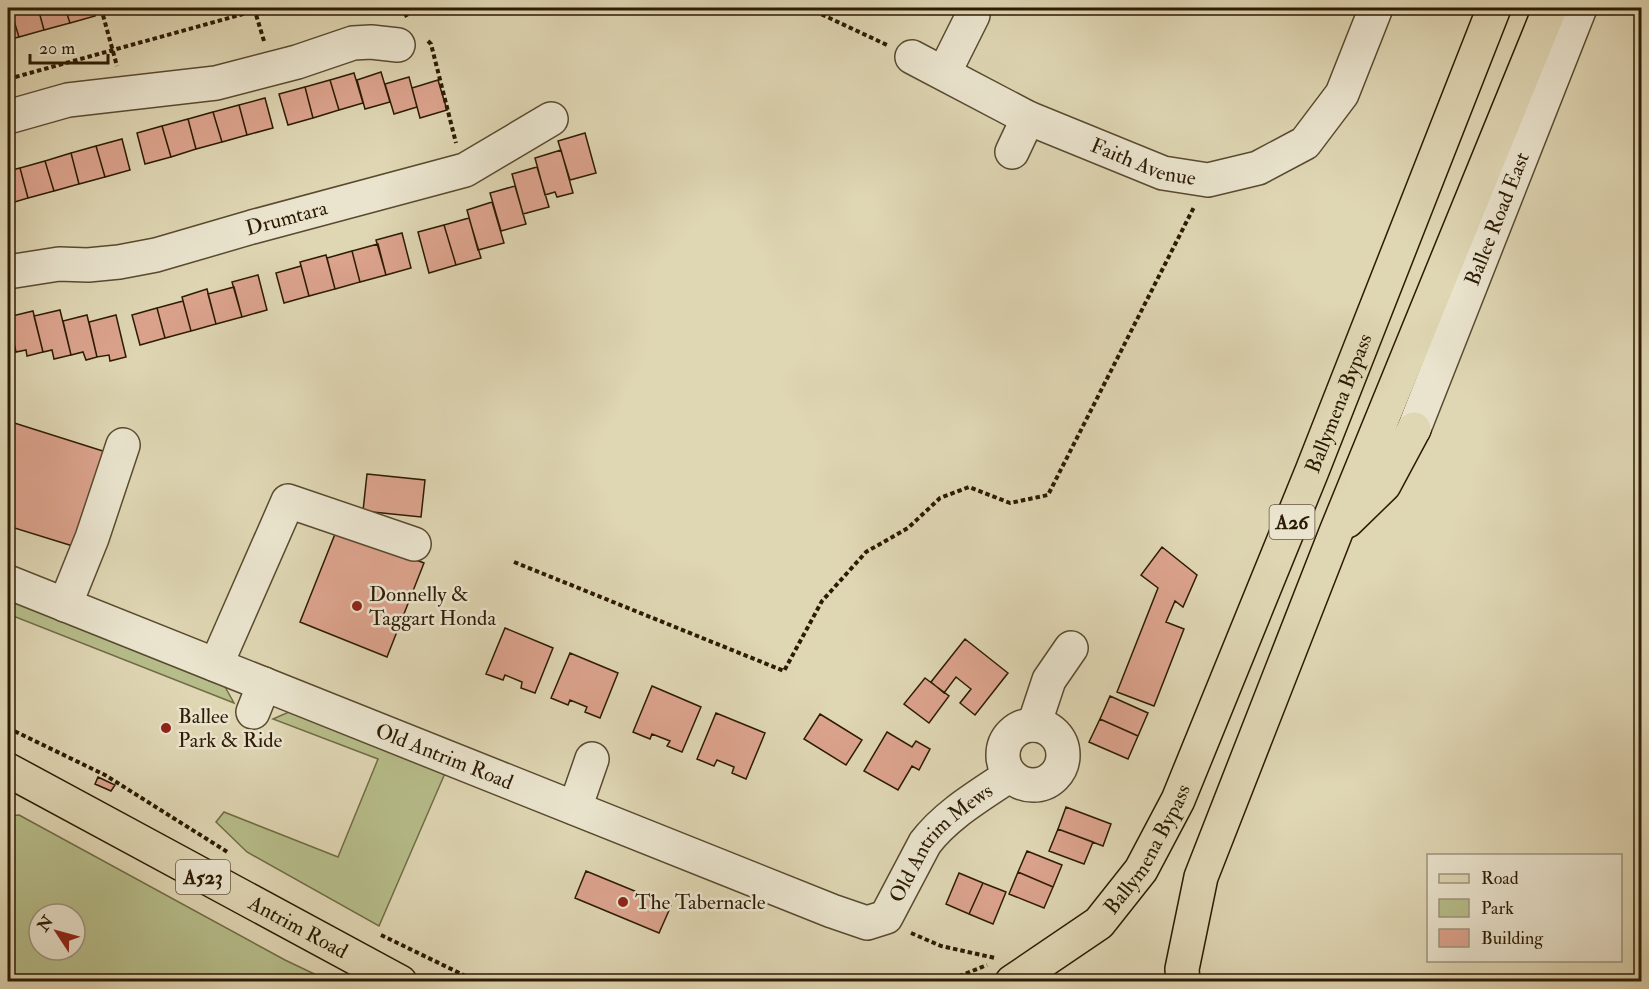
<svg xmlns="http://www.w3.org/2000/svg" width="1649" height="989" font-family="'IM FELL Double Pica',serif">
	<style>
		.green { fill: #b6bd8a; stroke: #716c46; stroke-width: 1.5; fill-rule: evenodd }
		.building { fill: #dca38d; stroke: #2c1b03; stroke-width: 1.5 }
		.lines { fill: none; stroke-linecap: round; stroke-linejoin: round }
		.minor-casing { stroke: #594a2f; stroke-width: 36 }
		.major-casing { stroke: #2c1b03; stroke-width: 36 }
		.highway-casing { stroke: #2c1b03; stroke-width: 36 }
		.path { stroke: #2c1b03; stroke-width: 4; stroke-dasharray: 4.5 3; stroke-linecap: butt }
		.minor { stroke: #eae4ce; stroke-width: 33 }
		.major { stroke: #dfd6b3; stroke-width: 33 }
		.highway { stroke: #dfd6b3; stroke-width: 33 }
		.poi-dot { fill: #8f2418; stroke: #eae4ce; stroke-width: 2 }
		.labels { text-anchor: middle; stroke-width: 5; stroke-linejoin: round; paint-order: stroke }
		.shield { fill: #eae4ce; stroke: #655740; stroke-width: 1.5 }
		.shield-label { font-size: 20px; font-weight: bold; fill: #2c1b03 }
		.street-label { font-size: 21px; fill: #2c1b03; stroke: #eae4ce }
		.poi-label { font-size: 21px; fill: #2c1b03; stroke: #eae4ce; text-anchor: start }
	</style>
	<rect width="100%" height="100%" fill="#dfd6b3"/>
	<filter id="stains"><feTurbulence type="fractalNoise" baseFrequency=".00333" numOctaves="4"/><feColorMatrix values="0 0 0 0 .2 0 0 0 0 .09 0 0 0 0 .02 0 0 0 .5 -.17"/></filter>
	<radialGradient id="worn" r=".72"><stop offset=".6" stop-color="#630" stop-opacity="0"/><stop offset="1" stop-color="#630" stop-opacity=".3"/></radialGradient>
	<path class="green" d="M8,599l216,86 10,18 -226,-89z
		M291,711l155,60 -67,155 -132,-74 -31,-30 8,-10 114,45 40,-98 -105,-40z
		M19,815l266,145 44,21h-321v-165zM39,914h36v36h-36z"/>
	<path class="building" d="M8,8h2l9,29 -11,3z
		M10,8h28l6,22 -25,7z
		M38,8h27l5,15 -26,7z
		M65,8h28l2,8 -25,7z
		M381,72l9,30 -25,7 -8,-29z
		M354,73l9,30 -24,7 -9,-30z
		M409,77l8,30 -23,7 -9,-30z
		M330,80l9,30 -26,8 -8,-31z
		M438,80l9,30 -27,8 -8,-30z
		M305,87l8,31 -25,7 -9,-31z
		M265,98l8,30 -26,7 -8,-30z
		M239,105l8,30 -25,7 -9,-30z
		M213,112l9,30 -26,7 -8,-30z
		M188,119l8,30 -25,8 -9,-31z
		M162,126l9,31 -26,7 -8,-31z
		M585,133l11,40 -26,7 -12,-39z
		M122,139l8,31 -25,7 -9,-31z
		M96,146l9,31 -26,7 -8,-31z
		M561,150l12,43 -16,4 -2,-5 -10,3 -10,-37z
		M71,153l8,31 -25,7 -9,-30z
		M45,161l9,30 -26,7 -8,-30z
		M537,167l12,40 -26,7 -11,-40z
		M20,168l8,30 -20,6v-33z
		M515,186l11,38 -25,7 -11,-38z
		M492,202l12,41 -26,7 -11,-40z
		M469,218l12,40 -25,7 -12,-40z
		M444,225l12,40 -27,8 -11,-41z
		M402,233l9,35 -25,7 -10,-35z
		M378,244l8,31 -26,7 -8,-31z
		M352,251l8,31 -25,7 -8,-31z
		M326,255l9,34 -26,7 -9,-34z
		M301,266l8,30 -25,7 -8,-30z
		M258,275l9,35 -25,7 -10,-35z
		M234,287l8,30 -26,7 -8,-30z
		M207,289l9,35 -25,7 -9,-34z
		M183,301l8,30 -26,7 -8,-30z
		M157,308l8,30 -25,7 -8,-30z
		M60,310l11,45 -17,4 -2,-9 -9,2 -9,-36z
		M33,311l10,41 -16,4 -1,-6 -10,2 -8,-35z
		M87,315l10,42 -11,3 -3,-8 -12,3 -8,-34z
		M116,315l10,42 -16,4 -1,-6 -12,2 -8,-35z
		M8,318l8,34 -8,2z
		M8,421l98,31 -30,95 -68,-21z
		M367,474l58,6 -4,37 -58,-6z
		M337,529l87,34 -37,94 -87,-35z
		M1162,547l35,28 -14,32 -8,-6 -9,21 18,7 -30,77 -37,-14 41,-104 -17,-13z
		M505,628l48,20 -18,45 -14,-5 1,-6 -17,-7 -2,5 -17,-6z
		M965,639l43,34 -33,42 -15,-12 11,-14 -15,-12 -12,16 -13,-11z
		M570,653l48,20 -18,45 -15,-6 2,-5 -17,-7 -2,5 -17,-7z
		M925,678l24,18 -20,27 -25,-19z
		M652,686l49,21 -19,45 -15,-6 3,-5 -18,-7 -2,5 -17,-7z
		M1110,696l38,17 -10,23 -38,-17z
		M716,713l49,20 -19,46 -14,-6 2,-6 -17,-7 -3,6 -17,-7z
		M820,714l42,26 -16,25 -42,-26z
		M1100,719l38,17 -10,23 -39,-17z
		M887,732l25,15 4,-6 14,8 -11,21 -7,-4 -14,24 -34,-19z
		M98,777l17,8 -4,6 -16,-7z
		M1066,807l45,17 -8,22 -45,-17z
		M1058,829l35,13 -9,22 -35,-13z
		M1027,851l35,14 -9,22 -35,-15z
		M586,871l85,35 -12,27 -84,-35z
		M1018,872l35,15 -9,21 -35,-14z
		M959,873l24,10 -14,31 -23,-10z
		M983,883l23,9 -13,32 -24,-10z"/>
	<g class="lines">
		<defs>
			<g id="minor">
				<path id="s1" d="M912,57l116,61 135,55 45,7 50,-12 47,-25 37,-49 34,-86"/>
				<path d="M944,73l29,-58"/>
				<path d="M8,117l60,-17 148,-17 81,-21 56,-19 18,-1 27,3"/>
				<path d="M1012,152l16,-34"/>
				<path id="s2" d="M8,272l51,-8 29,1 31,-3 37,-7 96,-28 213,-57 86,-51"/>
				<path id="s3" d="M1414,429l166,-421"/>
				<path id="s4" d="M8,582l824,329 35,12 19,-6 39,-74c22,-29 56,-48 85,-68"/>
				<path d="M65,605l27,-67 31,-93"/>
				<path d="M216,665l72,-164 126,43"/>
				<path d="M253,712l11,-28"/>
				<path d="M1034,725l15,-45 22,-32"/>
				<circle cx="1033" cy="755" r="30"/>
				<path d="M575,808l17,-49"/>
			</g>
			<g id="major">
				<path id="s5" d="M8,770l392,212"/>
			</g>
			<g id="highway">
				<path d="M1347,521l37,-36 30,-56"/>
				<path id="s6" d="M1012,982l87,-59 42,-53 37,-70 134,-329 182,-463"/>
				<path d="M1183,982l-1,-13 19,-92 135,-345 214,-524"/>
			</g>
		</defs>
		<use href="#minor" class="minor-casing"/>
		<use href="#major" class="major-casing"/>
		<use href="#highway" class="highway-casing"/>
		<path class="path" d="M101,8l16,58
			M254,8l10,33
			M402,8l5,9
			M808,8l79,37
			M428,41l3,3 25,99
			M8,79l257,-71
			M514,562l270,109 38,-70 44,-49 42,-24 32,-30 29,-11 41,16 38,-8 146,-288
			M8,728l97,47 124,78
			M911,933l30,13 54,12
			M381,935l97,47
			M945,982l42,-17"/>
		<use href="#minor" class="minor"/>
		<use href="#major" class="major"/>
		<use href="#highway" class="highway"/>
	</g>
	<g class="poi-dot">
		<circle cx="357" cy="606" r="6"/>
		<circle cx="166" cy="728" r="6"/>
		<circle cx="623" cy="902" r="6"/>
	</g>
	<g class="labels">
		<g class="shield">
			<rect x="1269.5" y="505" width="45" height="34" rx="4.5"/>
			<rect x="176" y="860" width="54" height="34" rx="4.5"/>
		</g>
		<g class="shield-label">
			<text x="1292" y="529">A26</text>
			<text x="203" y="884">A523</text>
		</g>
		<g class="street-label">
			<text dy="7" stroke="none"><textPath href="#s1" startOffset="255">Faith Avenue</textPath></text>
			<text dy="7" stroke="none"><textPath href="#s2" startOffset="285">Drumtara</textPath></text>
			<text dy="7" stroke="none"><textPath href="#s3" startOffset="226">Ballee Road East</textPath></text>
			<text dy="7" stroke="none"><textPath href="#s6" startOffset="680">Ballymena Bypass</textPath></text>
			<text dy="7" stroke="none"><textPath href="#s4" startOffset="470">Old Antrim Road</textPath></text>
			<text dy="7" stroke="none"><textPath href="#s4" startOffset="1038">Old Antrim Mews</textPath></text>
			<text dy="7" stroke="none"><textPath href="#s6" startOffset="194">Ballymena Bypass</textPath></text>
			<text dy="7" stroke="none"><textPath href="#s5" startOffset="330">Antrim Road</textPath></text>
		</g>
		<g class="poi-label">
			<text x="369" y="601">Donnelly &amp;<tspan x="369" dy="24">Taggart Honda</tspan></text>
			<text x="178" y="723">Ballee<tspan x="178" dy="24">Park &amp; Ride</tspan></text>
			<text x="635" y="909">The Tabernacle</text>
		</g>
	</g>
	<rect width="1649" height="989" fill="none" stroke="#dfd6b3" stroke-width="30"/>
	<rect x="9" y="9" width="1631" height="971" fill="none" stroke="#2c1b03" stroke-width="3"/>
	<rect x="15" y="15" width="1619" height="959" fill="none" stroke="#2c1b03" stroke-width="1.5"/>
	<rect x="1427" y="854" width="195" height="108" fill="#eae4ce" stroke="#9e947d" stroke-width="1.5"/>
	<rect x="1439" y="874" width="30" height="9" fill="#dfd6b3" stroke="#9e947d" stroke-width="1.5"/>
	<text x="1481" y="884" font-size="18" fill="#2c1b03">Road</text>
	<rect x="1439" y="899" width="30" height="18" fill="#b6bd8a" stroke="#9e947d" stroke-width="1.5"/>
	<text x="1481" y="914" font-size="18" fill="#2c1b03">Park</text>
	<rect x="1439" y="929" width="30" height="18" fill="#dca38d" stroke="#9e947d" stroke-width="1.5"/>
	<text x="1481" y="944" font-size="18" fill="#2c1b03">Building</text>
	<g transform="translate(57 932) rotate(306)"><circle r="28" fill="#eae4ce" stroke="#9e947d" stroke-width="1.5"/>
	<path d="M0-4.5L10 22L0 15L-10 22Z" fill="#8f2418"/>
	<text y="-9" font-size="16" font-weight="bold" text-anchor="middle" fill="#2c1b03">N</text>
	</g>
	<path d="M30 54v9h78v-9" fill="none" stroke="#2c1b03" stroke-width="3"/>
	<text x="39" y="54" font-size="18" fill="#2c1b03" stroke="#eae4ce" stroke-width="4.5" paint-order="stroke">20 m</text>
	<rect width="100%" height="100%" filter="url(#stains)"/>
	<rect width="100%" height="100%" fill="url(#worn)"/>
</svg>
